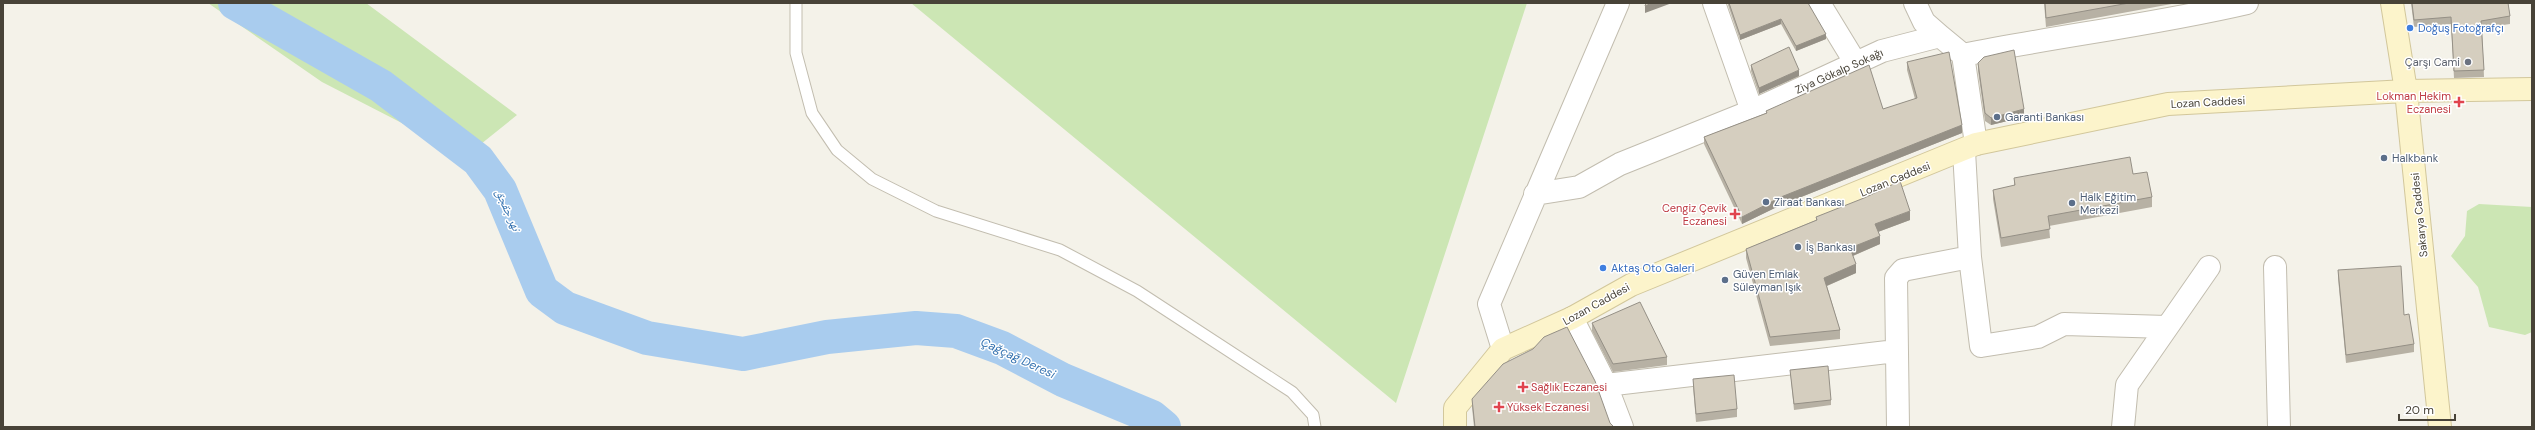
<svg xmlns="http://www.w3.org/2000/svg" width="2535" height="430" font-family="'DM Sans','Noto Naskh Arabic',sans-serif">
	<style>
		.green { fill: #cce6b4 }
		.lines { fill: none; stroke-linecap: round; stroke-linejoin: round }
		.river { stroke: #a9ccee; stroke-width: 34 }
		.lane-casing { stroke: #c2bdaf; stroke-width: 13 }
		.street-casing { stroke: #c2bdaf; stroke-width: 24 }
		.secondary-casing { stroke: #d2c79b; stroke-width: 24 }
		.lane { stroke: #fff; stroke-width: 11 }
		.street { stroke: #fff; stroke-width: 22 }
		.secondary { stroke: #fcf4cb; stroke-width: 22 }
		.wall { fill: #b7b1a4 }
		.shaded-wall { fill: #959086 }
		.building { fill: #d5cebf; stroke: #959086 }
		.shop-dot { fill: #3f7fe0; stroke: #fff; stroke-width: 1.5 }
		.worship-dot { fill: #6b7280; stroke: #fff; stroke-width: 1.5 }
		.health-dot { fill: #e0444e; stroke: #fff; stroke-width: 1.5 }
		.service-dot { fill: #5c6f8a; stroke: #fff; stroke-width: 1.5 }
		.labels { text-anchor: middle; stroke-width: 3; stroke-linejoin: round; paint-order: stroke }
		.shop-label { font-size: 11px; fill: #366cbe; stroke: #fff; text-anchor: start }
		.worship-label { font-size: 11px; fill: #5b616d; stroke: #fff; text-anchor: end }
		.street-label { font-size: 11px; fill: #484338; stroke: #fff }
		.health-label { font-size: 11px; fill: #be3a42; stroke: #fff; text-anchor: end }
		.service-label { font-size: 11px; fill: #4e5e75; stroke: #fff; text-anchor: start }
		.water-label { font-size: 12px; font-style: italic; fill: #3472b0; stroke: #fff }
	</style>
	<rect width="100%" height="100%" fill="#f4f2e9"/>
	<path class="green" d="M208,3h158l151,112 -51,41 -144,-74z
		M911,3h616l-131,400z
		M2479,204l53,3v125l-7,3 -36,-8 -11,-40 -27,-31 14,-20 2,-25z"/>
	<g class="lines">
		<path class="river" d="M235,3l146,83 97,74 22,30 42,101 23,17 82,30 96,16 84,-17 89,-9 40,3 46,17 61,32 89,37 12,10"/>
		<defs>
			<path id="lane" d="M796,3v50l16,60 25,37 35,29 64,32 124,39 77,41 155,101 21,23 2,12"/>
			<path id="street" d="M1714,3l38,108
				M1819,3l36,59
				M1915,3l9,19 16,14
				M1963,55l13,89
				M1964,151l6,106 11,89 57,-9 26,-13 103,3
				M1535,194l44,-7 41,-23 132,-53 130,-60 58,-15 23,19c94,-19 190,-30 284,-52
				M2275,267l4,160
				M1572,318l34,67 16,42
				M1503,349l-14,-45 129,-301
				M1606,385l290,-34
				M1898,427l-2,-149 7,-8 67,-13
				M2123,427l4,-42 82,-118"/>
			<path id="secondary" d="M2392,3l14,88 34,336
				M1455,427v-19l48,-59 69,-31 59,-33 345,-141 192,-40 238,-13 126,-2"/>
		</defs>
		<use href="#lane" class="lane-casing"/>
		<use href="#street" class="street-casing"/>
		<use href="#secondary" class="secondary-casing"/>
		<use href="#lane" class="lane"/>
		<use href="#street" class="street"/>
		<use href="#secondary" class="secondary"/>
	</g>
	<path class="wall" d="M1728,3h80l18,36 -30,12 -15,-27 -41,16 -12,-35z
		M2044,3h133l-131,24z
		M2411,3h97l2,13v8l-28,4 2,49 -30,1 -3,-54 -37,3z
		M1907,62l55,71 -181,72 -39,19 -38,-80v-7l62,-24v-2l117,-2 32,-10 -8,-29z
		M1978,63l46,54 -33,8 -6,-4 -7,-50z
		M1751,65l48,11 -40,18 -8,-23z
		M2133,174l19,23v10l-103,19 1,12 -49,9 -8,-48v-9l21,-4v-8z
		M1816,217l94,3 -32,12 2,12 -27,12 3,17 -29,13 13,44v9l-70,7 -24,-88v-9l70,-29z
		M2338,270l66,45 10,29v8l-68,11 -8,-85z
		M1592,323l75,34v8l-54,7 -21,-41z
		M1790,370l41,30v5l-37,5z
		M1693,379l44,30v8l-41,5 -3,-35z
		M1472,399l138,24 4,4h-140l-2,-20z"/>
	<path class="shaded-wall" d="M1652,3h20l-27,10v-7z
		M1781,19v5l-41,16v-5z
		M1826,34v5l-30,12v-5z
		M1799,70v6l-40,18v-6z
		M2024,109v8l-33,8v-7z
		M1962,125v8l-181,72 -39,19v-7l39,-20z
		M1910,211v9l-35,13v-9z
		M1880,236v8l-30,13v-9z
		M1856,264v9l-32,14v-9z"/>
	<path class="building" d="M1646,3h6l-7,3z
		M1729,3h79l18,31 -30,12 -15,-27 -41,16z
		M2045,3h84l-83,15z
		M2412,3h96l2,13 -29,5 3,49 -30,1 -3,-54 -37,3z
		M1789,47l10,23 -40,18 -8,-23z
		M2014,50l10,59 -33,9 -6,-5 -7,-50 6,-6z
		M1949,52l13,73 -181,72 -39,20 -38,-80 63,-24 -1,-2 103,-46 14,44 34,-11 -10,-36z
		M2130,157l3,17 14,-2 5,25 -104,19 2,13 -49,9 -8,-48 22,-5 -1,-7z
		M1900,181l10,30 -35,13 5,12 -30,12 6,16 -32,14 16,52 -70,7 -24,-88 71,-29 -1,-3 48,-19z
		M2401,266l3,49 5,-1 5,30 -68,11 -8,-85z
		M1640,302l27,55 -54,7 -21,-41z
		M1567,327l28,54 15,42 4,4h-139l-3,-28 31,-35 30,-15 11,-12z
		M1828,366l3,34 -37,4 -4,-34z
		M1734,375l3,34 -41,5 -3,-35z"/>
	<g class="shop-dot">
		<circle cx="2410" cy="28" r="4"/>
		<circle cx="1603" cy="268" r="4"/>
	</g>
	<circle class="worship-dot" cx="2468" cy="62" r="4"/>
	<g class="health-dot">
		<path d="M2457 96h4v4h4v4h-4v4h-4v-4h-4v-4h4z"/>
		<path d="M1733 208h4v4h4v4h-4v4h-4v-4h-4v-4h4z"/>
		<path d="M1521 381h4v4h4v4h-4v4h-4v-4h-4v-4h4z"/>
		<path d="M1497 401h4v4h4v4h-4v4h-4v-4h-4v-4h4z"/>
	</g>
	<g class="service-dot">
		<circle cx="1997" cy="117" r="4"/>
		<circle cx="2384" cy="158" r="4"/>
		<circle cx="1766" cy="202" r="4"/>
		<circle cx="2072" cy="203" r="4"/>
		<circle cx="1798" cy="247" r="4"/>
		<circle cx="1725" cy="280" r="4"/>
	</g>
	<g class="labels">
		<g class="shop-label">
			<text x="2418" y="32">Doğuş Fotoğrafçı</text>
			<text x="1611" y="272">Aktaş Oto Galeri</text>
		</g>
		<g class="worship-label">
			<text x="2460" y="66">Çarşı Cami</text>
		</g>
		<g class="street-label">
			<text transform="translate(1839 71) rotate(-24)" y="4">Ziya Gökalp Sokağı</text>
			<text transform="translate(2208 102) rotate(-3)" y="4">Lozan Caddesi</text>
			<text transform="translate(1895 179) rotate(-22)" y="4">Lozan Caddesi</text>
			<text transform="translate(2419 215) rotate(-96)" y="4">Sakarya Caddesi</text>
			<text transform="translate(1596 304) rotate(-29)" y="4">Lozan Caddesi</text>
		</g>
		<g class="health-label">
			<text x="2451" y="100">Lokman Hekim<tspan x="2451" dy="13">Eczanesi</tspan></text>
			<text x="1727" y="212">Cengiz Çevik<tspan x="1727" dy="13">Eczanesi</tspan></text>
			<text x="1531" y="391" text-anchor="start">Sağlık Eczanesi</text>
			<text x="1507" y="411" text-anchor="start">Yüksek Eczanesi</text>
		</g>
		<g class="service-label">
			<text x="2005" y="121">Garanti Bankası</text>
			<text x="2392" y="162">Halkbank</text>
			<text x="2080" y="201">Halk Eğitim<tspan x="2080" dy="13">Merkezi</tspan></text>
			<text x="1774" y="206">Ziraat Bankası</text>
			<text x="1806" y="251">İş Bankası</text>
			<text x="1733" y="278">Güven Emlak<tspan x="1733" dy="13">Süleyman Işık</tspan></text>
		</g>
		<g class="water-label">
			<text transform="translate(508 210) rotate(66)" y="4">نهر جقجق</text>
			<text transform="translate(1018 358) rotate(25)" y="4">Çağçağ Deresi</text>
		</g>
	</g>
	<rect width="2535" height="430" fill="none" stroke="#484338" stroke-width="8"/>
	<path d="M2399 414v6h56v-6" fill="none" stroke="#484338" stroke-width="2"/>
	<text x="2405" y="414" font-size="12" fill="#484338" stroke="#ffffff" stroke-width="3" paint-order="stroke">20 m</text>
</svg>
